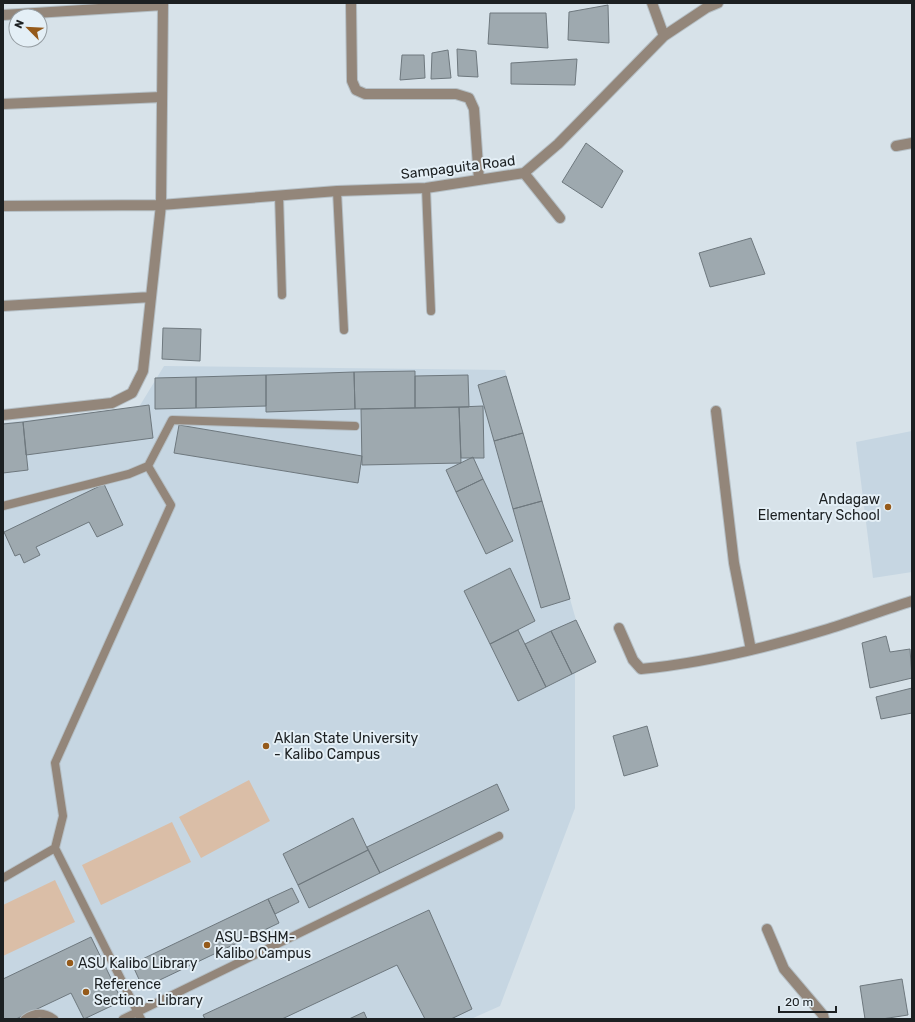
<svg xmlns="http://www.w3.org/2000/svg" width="915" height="1022" font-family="Rubik,sans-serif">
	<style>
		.built { fill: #c6d6e2 }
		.green { fill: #dabea7 }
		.building { fill: #9ea9af; stroke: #6e787e }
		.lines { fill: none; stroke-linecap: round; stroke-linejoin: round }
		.service-casing { stroke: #b5bfc5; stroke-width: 10 }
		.minor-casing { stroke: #b5bfc5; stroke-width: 12 }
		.service { stroke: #93867a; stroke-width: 8 }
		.minor { stroke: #93867a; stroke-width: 10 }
		.poi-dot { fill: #955a1a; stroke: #e4eff6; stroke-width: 1.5 }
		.labels { text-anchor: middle; stroke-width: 4; stroke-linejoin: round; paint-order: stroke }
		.street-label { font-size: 14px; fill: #1c2022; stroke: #e4eff6 }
		.poi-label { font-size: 14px; fill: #1c2022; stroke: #e4eff6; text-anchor: start }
	</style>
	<rect width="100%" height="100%" fill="#d7e2e9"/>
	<path class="built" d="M164,366l341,4 71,250 20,42 -21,11v135l-75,198 -29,13h-468v-596l136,-16z
		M912,431v141l-39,6 -17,-136z"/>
	<path class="green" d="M249,780l21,41 -69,37 -22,-41z
		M172,822l19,40 -90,43 -19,-40z
		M55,880l20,42 -72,34v-51z"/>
	<path class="building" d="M608,5l1,38 -41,-3 1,-28z
		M490,13h56l2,35 -60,-4z
		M457,49l19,2 2,26 -20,-1z
		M448,50l3,28 -20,1 1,-26z
		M402,55h22l1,23 -25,2z
		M577,59l-2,26 -64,-1v-21z
		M586,143l37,28 -21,37 -40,-26z
		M751,238l14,36 -55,13 -11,-34z
		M163,328l38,1 -1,32 -38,-2z
		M415,371v37l-60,1 -1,-37z
		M354,372l1,37 -89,3v-37z
		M266,375v31l-70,2v-31z
		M468,375l1,32 -54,1v-32z
		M506,376l17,57 -29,8 -16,-56z
		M196,377v31l-41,1v-31z
		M149,405l4,33 -127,17 -3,-33z
		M483,406l1,52h-23l-2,-51z
		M459,407l2,56 -99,2 -1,-56z
		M23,422l5,48 -25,3v-49z
		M179,425l183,31 -4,27 -184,-30z
		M523,433l19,68 -29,8 -19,-68z
		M473,457l10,22 -27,13 -10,-22z
		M483,479l30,62 -27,13 -30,-62z
		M104,484l19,41 -26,12 -8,-15 -53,25 4,8 -16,8 -4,-9 -5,2 -11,-24z
		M542,501l28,98 -29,9 -28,-99z
		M510,568l25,53 -45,23 -26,-53z
		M576,620l20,42 -24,12 -21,-43z
		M518,630l28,57 -28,14 -28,-57z
		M551,631l21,43 -26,13 -21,-43z
		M886,636l4,16 20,-3 2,29 -42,10 -8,-45z
		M912,688v25l-31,6 -5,-22z
		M647,726l11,40 -34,10 -11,-40z
		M497,784l12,26 -129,63 -13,-26z
		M353,818l15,32 -70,35 -15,-31z
		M368,850l12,23 -71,35 -11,-23z
		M292,888l7,14 -24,12 -7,-15z
		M268,899l11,24 -136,65 -11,-24z
		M429,910l43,99 -21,10h-26l-28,-54 -115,54h-77l-2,-4z
		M91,937l31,64 -38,18 -13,-26 -55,26h-13v-40z
		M902,979l6,36 -26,4h-17l-5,-33z
		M364,1012l3,7h-18z"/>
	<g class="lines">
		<defs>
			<path id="service" d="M426,188l5,123
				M337,191l7,139
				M279,195l3,100
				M3,506l126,-32 19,-8 24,-46 183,6
				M3,878l52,-30
				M25,1019c10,-7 19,-7 29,0
				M123,1019l376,-183
				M141,1019l-86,-171 8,-32 -8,-53 116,-258 -23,-39"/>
			<path id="minor" d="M351,3l1,78 4,9 9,4h91l13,4 5,11 5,71
				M652,3l12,33
				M3,15l160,-10
				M3,104l159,-7
				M896,146l16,-3
				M524,173l36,45
				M3,206l158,-1 176,-14 89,-3 98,-15 34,-29 106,-108 42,-28 12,-5
				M3,306l148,-9
				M716,411l18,152 17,87
				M3,415l109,-12 20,-10 11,-22 18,-166 2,-202
				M619,628l14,32 8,9c62,-6 128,-22 187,-40 28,-9 56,-19 84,-28
				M767,929l17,40 39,46 1,4"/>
		</defs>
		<use href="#service" class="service-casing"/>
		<use href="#minor" class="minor-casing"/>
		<use href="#service" class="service"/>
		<use href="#minor" class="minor"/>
	</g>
	<g class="poi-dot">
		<circle cx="888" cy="507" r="4"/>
		<circle cx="266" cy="746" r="4"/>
		<circle cx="207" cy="945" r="4"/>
		<circle cx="70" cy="963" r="4"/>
		<circle cx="86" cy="992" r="4"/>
	</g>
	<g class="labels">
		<g class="street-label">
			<text transform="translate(458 167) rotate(-7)" y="5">Sampaguita Road</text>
		</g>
		<g class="poi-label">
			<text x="880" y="504" text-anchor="end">Andagaw<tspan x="880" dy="16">Elementary School</tspan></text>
			<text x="274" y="743">Aklan State University<tspan x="274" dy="16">- Kalibo Campus</tspan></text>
			<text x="215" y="942">ASU-BSHM-<tspan x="215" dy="16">Kalibo Campus</tspan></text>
			<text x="78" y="968">ASU Kalibo Library</text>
			<text x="94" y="989">Reference<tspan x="94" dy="16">Section - Library</tspan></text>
		</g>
	</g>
	<rect width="915" height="1022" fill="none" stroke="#1c2022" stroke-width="8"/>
	<g transform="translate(28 28) rotate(294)"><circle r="19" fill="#e4eff6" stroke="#949ca1"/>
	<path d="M0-3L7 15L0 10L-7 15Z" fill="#955a1a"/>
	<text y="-6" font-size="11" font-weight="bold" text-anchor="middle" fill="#1c2022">N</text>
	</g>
	<path d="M779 1006v6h57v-6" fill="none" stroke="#1c2022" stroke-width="2"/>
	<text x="785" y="1006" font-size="12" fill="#1c2022" stroke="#e4eff6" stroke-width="3" paint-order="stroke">20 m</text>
</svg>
